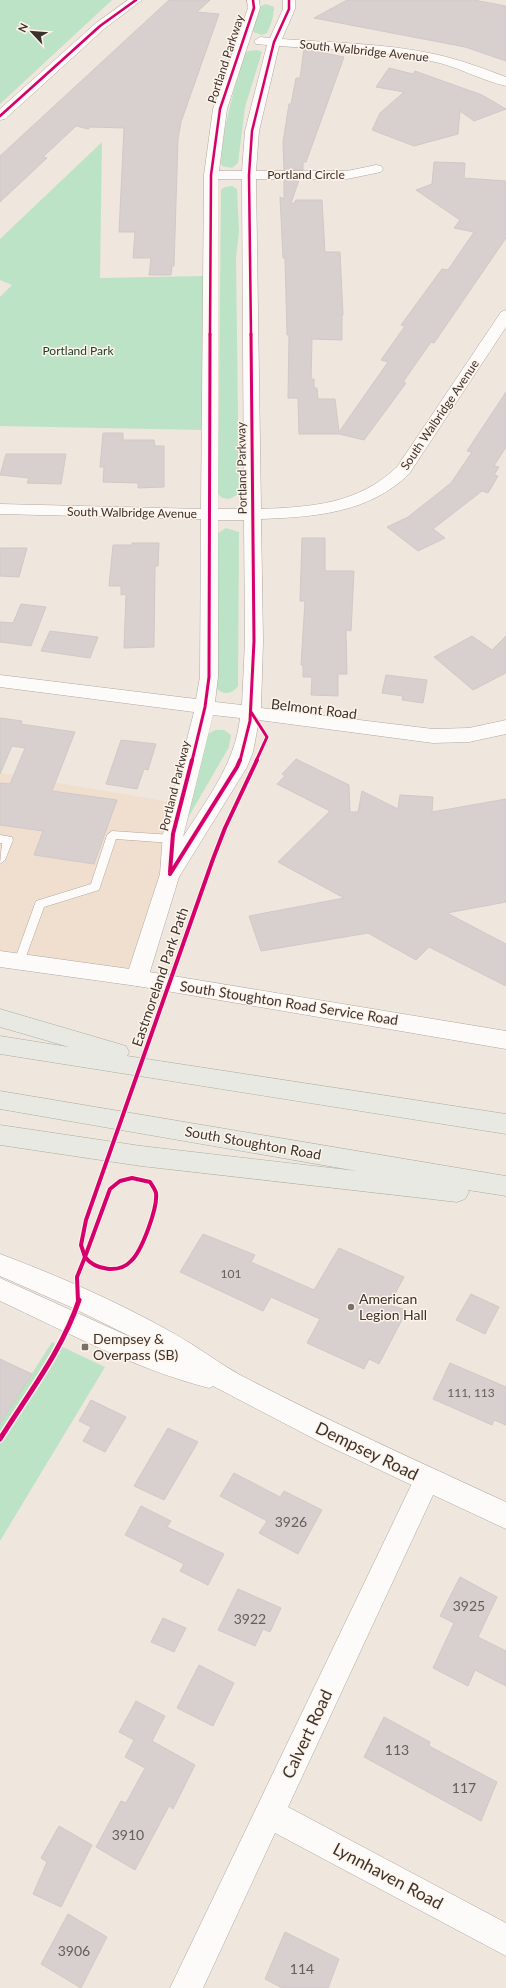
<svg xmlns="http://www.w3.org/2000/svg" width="506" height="1988" font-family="Lato,sans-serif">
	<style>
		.built { fill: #f0dfcf }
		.green { fill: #bde3c7 }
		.building { fill: #d7d0cf; stroke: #d0c9c8 }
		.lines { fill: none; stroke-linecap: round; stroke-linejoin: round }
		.lane-casing { stroke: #afa8a1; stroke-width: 1 }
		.street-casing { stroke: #afa8a1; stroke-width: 1 }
		.secondary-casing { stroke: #afa8a1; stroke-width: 1 }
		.primary-casing { stroke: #abac9e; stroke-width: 1 }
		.lane { fill: #fdfbfa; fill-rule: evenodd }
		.street { fill: #fdfbfa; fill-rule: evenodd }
		.secondary { fill: #fdfbfa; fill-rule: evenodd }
		.primary { fill: #e7e9e2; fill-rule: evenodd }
		.cycleway-far3-casing { stroke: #fff3ea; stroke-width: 4 }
		.cycleway-far2-casing { stroke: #fff3ea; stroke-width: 5 }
		.cycleway-far1-casing { stroke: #fff3ea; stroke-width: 6 }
		.cycleway-casing { stroke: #fff3ea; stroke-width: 8 }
		.cycleway-far3 { stroke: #d6006c; stroke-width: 2.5 }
		.cycleway-far2 { stroke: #d6006c; stroke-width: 3 }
		.cycleway-far1 { stroke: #d6006c; stroke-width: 4 }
		.cycleway { stroke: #d6006c; stroke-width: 5 }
		.poi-dot { fill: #79726b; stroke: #fff3ea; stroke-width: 1.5 }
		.labels { text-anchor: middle; stroke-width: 3; stroke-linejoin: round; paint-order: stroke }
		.far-street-label { font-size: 12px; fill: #3a332d; stroke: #fff3ea }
		.far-park-label { font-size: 12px; fill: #17412c; stroke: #fff3ea }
		.number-label { font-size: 12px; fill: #645d58 }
		.street-label { font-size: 14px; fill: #3a332d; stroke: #fff3ea }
		.poi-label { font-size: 14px; fill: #3a332d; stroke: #fff3ea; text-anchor: start }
		.near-number-label { font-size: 14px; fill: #645d58 }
		.near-street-label { font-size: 17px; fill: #3a332d; stroke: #fff3ea }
	</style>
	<rect width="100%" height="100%" fill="#efe6dd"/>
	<path class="built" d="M0,773l193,33 -56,172 -137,-19z"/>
	<path class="green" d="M0,0h112l-112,104z
		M266,4l8,3c0,9 -3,18 -7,26l-5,2 -9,-3 6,-25z
		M257,50l5,2 -17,55 -7,56 -6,5 -10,-2 -1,-3c2,-38 13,-73 24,-110l4,-2z
		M102,142l-2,136 105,-2 -2,154 -203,-4v-129l12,-12 -12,-5v-41z
		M232,186l5,3 2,43 -3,26 3,236 -10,5 -7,-1 -4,-4 3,-304 4,-3z
		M226,528l13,4 -1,154c-6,9 -15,9 -22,2l1,-154z
		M215,730h9l7,5 -2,12 -44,76 22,-88z
		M52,1342l53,25 -105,174v-117z"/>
	<path class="building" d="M169,0h41l-13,12 22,2 -38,108 -3,17 -4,127h-2l-1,9h-22l2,-17h-18l2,-26h-16l5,-104 -33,-1 -3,2 -12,-3 -33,31 4,1 -47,44v-46z
		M347,0h127l32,6v55l-41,-14 -151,-29z
		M304,49l40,8 -38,105h-3v8h-19l-1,-28 6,-38h2l5,-26h4z
		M389,68l24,6 2,-3 67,24 24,14 -32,12 -14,-10 -2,23 -44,12 -42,-16 8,-17 24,-21 -28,-5z
		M434,162l31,1 -1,15 42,3v57l-72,105 -3,-1 -28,40 3,1 -42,57 -25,-6h-40l-1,-36h-10l1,-63h-2l-2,-77h-2l-3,-61 4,2v-19h15l-8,23 2,1 3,-4h26l3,52h15l3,63h-1v25l-30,-1 -1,40h3v9h3l1,11h17l4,33 49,-70 -7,-2 24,-34 -4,-1 41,-56 6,1 26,-38 -20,-4 6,-8 -44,-30 16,-6z
		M506,392v55l-12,19 5,1 -5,8 4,1 -10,17 -6,-2 -49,38 12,9 -27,13 -31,-24 21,-10 43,-34 21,-31 -5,-1z
		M103,433h20v7h31l1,6h9v41l-26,1v-5l-35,-1 1,-15h-4z
		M6,454h60l-5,30 -34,-1 2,-5 -29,-3z
		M302,538h23v33h29l-3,60 -5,-1 1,44h-9v22l-27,-1 1,-18h-9v-12h-2l4,-64h-5z
		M132,543h27l-1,23h-3l-1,81 -30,1 2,-54 -5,1v-9h-12l4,-41h19z
		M0,548h27l-8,29 -19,-1z
		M21,604l25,3 -15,39 -31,-4v-20l13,1z
		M50,631l48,6 -8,21 -49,-7z
		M472,636l20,14 14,-14v37l-33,17 -39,-33z
		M386,675l41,5 -4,23 -21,-3 1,-4 -21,-3z
		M0,718l22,3 -1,3 54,8 -23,59 65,9 -23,64 -60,-9 9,-24 -43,-6v-42l10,1 15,-36 -13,-2 -12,28z
		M121,740l35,4 -8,26 -4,-1 -7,20 -31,-5z
		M296,759l53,26 1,27h8l4,-21 36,18 2,-14 33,2 -1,15 74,-13v103l-59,11 59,31v42l-77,-39 -13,13 -48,-27 -107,18 -12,-35 95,-18 -66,-36 52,-51 -53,-27 8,-8 -3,-2z
		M203,1234l52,21 -4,7 63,28 25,-42 65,29 -15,28 18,5 -28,54 -10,-5 -5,10 -57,-26 13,-24 -49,-22 -8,14 -83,-39z
		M471,1294l28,13 -14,27 -29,-14z
		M0,1359l32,15 -32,50z
		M450,1363l56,24v38l-12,-5 -2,5 -59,-26z
		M91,1400l35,17 -21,35 -22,-11 8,-14 -12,-6z
		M168,1428l30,14 -34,58 -30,-14z
		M234,1473l46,24 4,-6 38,19 -24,44 -39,-21 8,-12 -47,-25z
		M141,1506l30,15 -4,6 57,27 -16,31 -28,-14 4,-7 -59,-29z
		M460,1577l37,20 -19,40 28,14v35l-31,-16 -7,16 -35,-18 21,-45 -14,-7z
		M238,1589l43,19 -11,24 -7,-3 -8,17 -37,-16z
		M163,1618l23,10 -12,24 -23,-10z
		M199,1665l35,18 -21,43 -36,-18z
		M136,1701l29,15 -13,25 43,24 -22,44 -4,-3 -34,64 -39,-23 25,-46 5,2 19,-35 -20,-11 9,-17 -15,-8z
		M384,1717l46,25 -1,4 68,36 -16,39 -117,-64z
		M59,1826l33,19 -31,62 -28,-13 14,-32 -6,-4z
		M68,1914l39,23 -26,51 -40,-24z
		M285,1932l54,27 -11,29h-46l-17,-9z"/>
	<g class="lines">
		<defs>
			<path id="lane" d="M112,831l60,4 5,4 -5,4 -56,-4 -17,51 -55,17 -20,55 -5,4 -4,-1 -1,-3 22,-61 55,-17 16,-49z
				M0,835l12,2 1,3 -8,20 -5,4 2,-21h-2z"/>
			<path id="street" d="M247,0h12l1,8 -33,101 -8,62h23l3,-40 22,-86 -11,-1 -2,-3 6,-4 10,1 13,-29v-9h12v9l-13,30c50,4 102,4 152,15 24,5 48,14 72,23v9c-26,-6 -49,-20 -75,-25 -49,-11 -102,-11 -152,-15l-20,85 -3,40h91l29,-6 5,1 2,3 -2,3 -34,7h-91l5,330c51,-2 97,-5 136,-42l104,-155 5,-2v17l-97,147c-40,39 -94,43 -148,45l2,122 -2,67 172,21 36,-1 37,-8v14l-37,8 -36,1 -174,-23 -6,32 -6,15 -68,110 -31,101 -3,6 -8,2 -8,-2 -3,-6 34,-104 3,-40 31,-122 -194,-25v-12l196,24 4,-22 1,-158 -201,-5v-10l201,5 3,-334 9,-66 35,-101zM218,179h24l2,330h-26zM218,520h26l1,121 -3,64 -27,-3 3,-25zM213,715l27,3c-5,46 -33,81 -57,119z
				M427,1467l9,4 4,9 -152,327 218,116v33l-231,-123 -72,155h-33l248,-517z"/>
			<path id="secondary" d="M128,0h14l-38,29 -99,90 -5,1v-11l96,-86z
				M0,951l137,19 369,61v18l-369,-63 -137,-19z
				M0,1254c59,22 118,48 173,79 24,13 45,30 69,43 87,45 175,85 264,126v27l-182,-85 -111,-58 -4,2c-74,-19 -140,-55 -209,-87v-23l150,68 -77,-38 -73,-32z"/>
			<path id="primary" d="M0,1009l126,37 3,6 -2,4 379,58v20l-506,-80v-18l69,11 -69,-20z
				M0,1091l506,85v20l-38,-6 1,2 -4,7 -8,3 -316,-36 -141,-21v-20l141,21 216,25 -357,-62z"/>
		</defs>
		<use href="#lane" class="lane-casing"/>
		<use href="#street" class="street-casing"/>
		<use href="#secondary" class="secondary-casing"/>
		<use href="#primary" class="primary-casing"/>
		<use href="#lane" class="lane"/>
		<use href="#street" class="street"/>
		<use href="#secondary" class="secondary"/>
		<use href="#primary" class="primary"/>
		<defs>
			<path id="cycleway-far3" d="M0,116l100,-90 36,-26
				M210,335l1,-160 9,-66 34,-101 -1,-8
				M251,335l-2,-160 3,-44 22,-89 15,-33v-9"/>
			<path id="cycleway-far2" d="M251,712l16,25 -11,24
				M192,761l13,-54 4,-30 1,-343
				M240,761l10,-40 4,-80 -3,-307"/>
			<path id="cycleway-far1" d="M170,872l3,-38 19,-74
				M170,874l67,-107 3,-7
				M132,1178l18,4c2,3 5,7 6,11 2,14 -14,58 -25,68 -12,13 -36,9 -46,-4l25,-68 10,-8z
				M85,1257l-4,-12 5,-25 127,-361 12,-31 32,-68
				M78,1301l-1,-24 8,-20"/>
			<path id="cycleway" d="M0,1439c28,-45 62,-88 79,-139"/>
		</defs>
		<use href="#cycleway-far3" class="cycleway-far3-casing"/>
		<use href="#cycleway-far2" class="cycleway-far2-casing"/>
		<use href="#cycleway-far1" class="cycleway-far1-casing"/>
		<use href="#cycleway" class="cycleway-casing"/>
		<use href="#cycleway-far3" class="cycleway-far3"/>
		<use href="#cycleway-far2" class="cycleway-far2"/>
		<use href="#cycleway-far1" class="cycleway-far1"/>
		<use href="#cycleway" class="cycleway"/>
	</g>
	<g class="poi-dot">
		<circle cx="351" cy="1307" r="4"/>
		<rect x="81" y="1343" width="8" height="8" rx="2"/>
	</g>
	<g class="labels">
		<g class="far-street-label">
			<text transform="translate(364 51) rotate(6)" y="4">South Walbridge Avenue</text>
			<text transform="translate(226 59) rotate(-72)" y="4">Portland Parkway</text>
			<text x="306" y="179">Portland Circle</text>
			<text transform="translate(440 415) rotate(-56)" y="4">South Walbridge Avenue</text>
			<text transform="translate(242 468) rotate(-91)" y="4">Portland Parkway</text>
			<text transform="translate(132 513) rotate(1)" y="4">South Walbridge Avenue</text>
			<text transform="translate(175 786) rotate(-76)" y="4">Portland Parkway</text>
		</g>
		<g class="far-park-label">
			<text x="78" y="355">Portland Park</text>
		</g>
		<g class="number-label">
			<text x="231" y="1278">101</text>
			<text x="471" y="1397">111, 113</text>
		</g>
		<g class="street-label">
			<text transform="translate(314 709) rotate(7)" y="5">Belmont Road</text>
			<text transform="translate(160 977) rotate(-71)" y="5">Eastmoreland Park Path</text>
			<text transform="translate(289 1003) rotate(9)" y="5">South Stoughton Road Service Road</text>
			<text transform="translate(253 1143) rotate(10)" y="5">South Stoughton Road</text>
		</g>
		<g class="poi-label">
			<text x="359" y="1304">American<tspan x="359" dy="16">Legion Hall</tspan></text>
			<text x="93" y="1344">Dempsey &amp;<tspan x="93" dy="16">Overpass (SB)</tspan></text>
		</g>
		<g class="near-number-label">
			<text x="291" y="1527">3926</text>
			<text x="469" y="1611">3925</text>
			<text x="250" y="1624">3922</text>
			<text x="397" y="1755">113</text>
			<text x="464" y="1793">117</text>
			<text x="128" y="1840">3910</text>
			<text x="74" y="1956">3906</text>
			<text x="302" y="1974">114</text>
		</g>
		<g class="near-street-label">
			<text transform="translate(367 1451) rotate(26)" y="6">Dempsey Road</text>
			<text transform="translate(307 1734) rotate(-65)" y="6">Calvert Road</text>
			<text transform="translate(388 1876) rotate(28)" y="6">Lynnhaven Road</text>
		</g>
	</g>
	<g transform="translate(32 32) rotate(296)" stroke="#fff3ea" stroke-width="3" paint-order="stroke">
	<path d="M0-3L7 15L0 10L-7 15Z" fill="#3a332d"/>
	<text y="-6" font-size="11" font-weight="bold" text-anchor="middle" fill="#3a332d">N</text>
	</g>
</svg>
